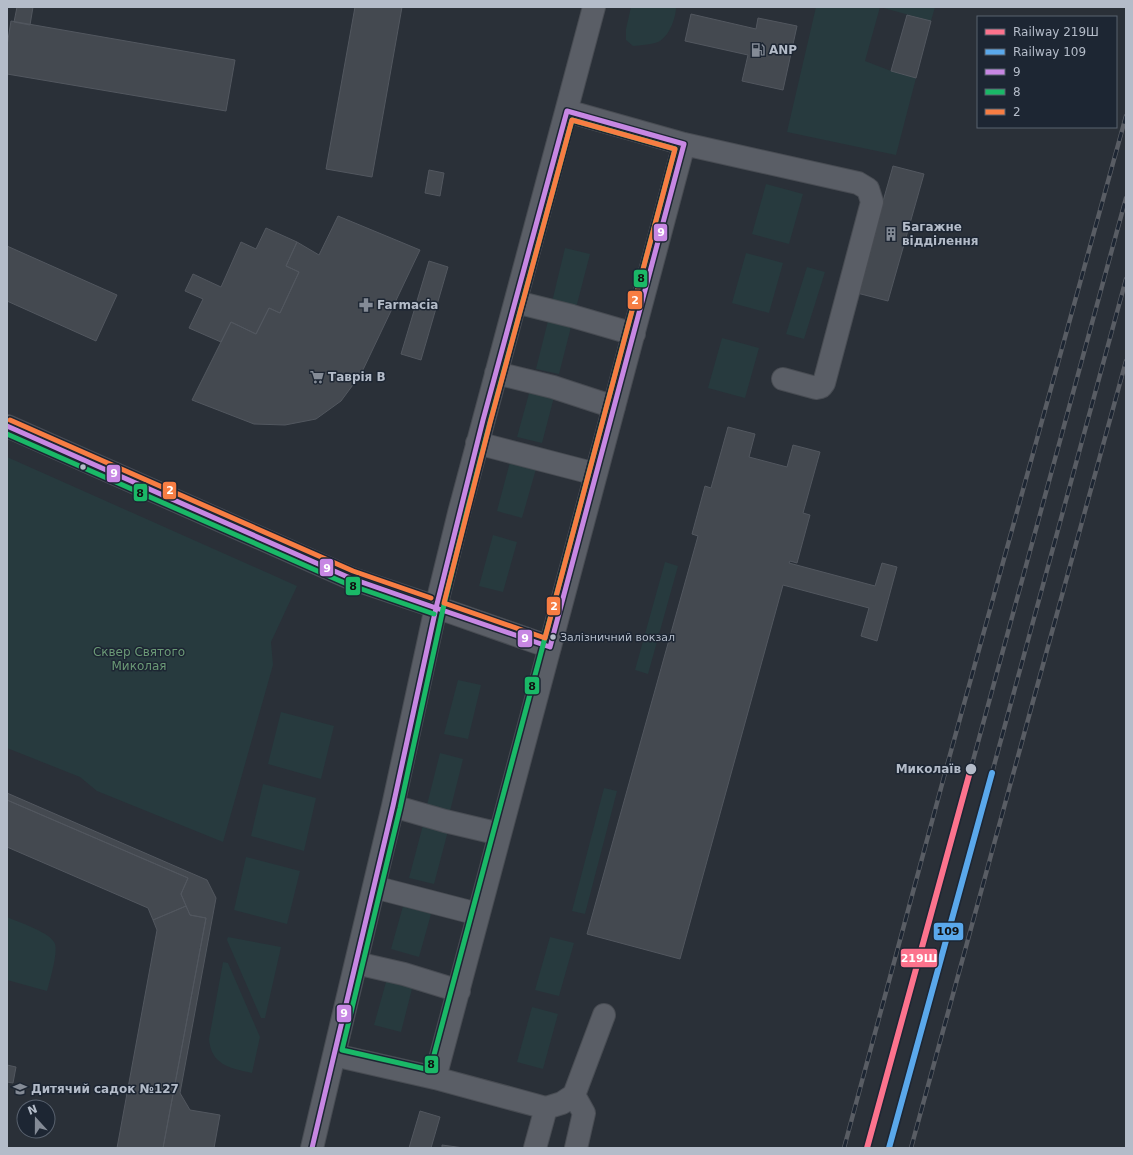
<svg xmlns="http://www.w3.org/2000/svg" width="1133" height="1155" font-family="'DejaVu Sans',sans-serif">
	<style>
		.green { fill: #273a3e }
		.building { fill: #444950; stroke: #52575f }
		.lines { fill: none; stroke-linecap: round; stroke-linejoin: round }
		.minor-casing { stroke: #484c53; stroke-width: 24 }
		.major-casing { stroke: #484c55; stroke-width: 24 }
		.minor { stroke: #5a5e66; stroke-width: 22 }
		.major { stroke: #5c6168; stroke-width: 22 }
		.rail-casing { stroke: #595d64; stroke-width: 4.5 }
		.rail { stroke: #1d2633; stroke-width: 3; stroke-dasharray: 9; stroke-linecap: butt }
		.bus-1-casing { stroke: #1d2633; stroke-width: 8 }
		.bus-2-casing { stroke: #1d2633; stroke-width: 8 }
		.bus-3-casing { stroke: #1d2633; stroke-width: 8 }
		.bus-1 { stroke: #c787e3; stroke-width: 5 }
		.bus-2 { stroke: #1ab867; stroke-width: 5 }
		.bus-3 { stroke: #f77d43; stroke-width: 5 }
		.rail-1-casing { stroke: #1d2633; stroke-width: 9 }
		.rail-2-casing { stroke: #1d2633; stroke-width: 9 }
		.rail-1 { stroke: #fc738d; stroke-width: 6 }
		.rail-2 { stroke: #5aa8eb; stroke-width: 6 }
		.bus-dot { fill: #b4bcc9; stroke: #1d2633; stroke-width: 1.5 }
		.labels { text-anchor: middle; stroke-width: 3; stroke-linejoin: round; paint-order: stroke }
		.bus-label { font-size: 11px; fill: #b4bcc9; stroke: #1d2633; text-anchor: start }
		.poi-label { font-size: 12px; font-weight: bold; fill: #b4bcc9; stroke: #1d2633; text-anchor: start }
		.park-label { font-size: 12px; fill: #6b9a76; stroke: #1d2633 }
		.stop-label { font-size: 12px; font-weight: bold; fill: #b4bcc9; stroke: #1d2633; text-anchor: end }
		.line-badge { stroke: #1d2633; stroke-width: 1.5 }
		.badge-label { font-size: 11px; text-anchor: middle; font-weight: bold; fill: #fff }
		.pale-badge-label { font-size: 11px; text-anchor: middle; font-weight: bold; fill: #111 }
	</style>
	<rect width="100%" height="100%" fill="#2a3038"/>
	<path class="green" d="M631,7h45c0,11 -7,30 -18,35 -8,3 -17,3 -25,4l-7,-6v-11z
		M816,7h64l-15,54 26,10 25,7 -20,77 -109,-23z
		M880,7h55l-4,14z
		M766,184l37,10 -14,50 -37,-10z
		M565,248l25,6 -14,54 -24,-6z
		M746,253l37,10 -14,50 -37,-10z
		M807,267l18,5 -21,67 -18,-5z
		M549,317l23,6 -13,51 -23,-5z
		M722,338l37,10 -14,50 -37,-10z
		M530,390l24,7 -12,46 -25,-6z
		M7,457l290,129 -26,56 2,23 -50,177 -126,-51 -17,-14 -73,-29z
		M510,462l26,7 -14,49 -25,-7z
		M493,535l24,7 -14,50 -24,-6z
		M665,562l13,4 -30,108 -13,-4z
		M458,680l23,5 -13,54 -24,-5z
		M281,712l53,14 -13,53 -53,-15z
		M440,753l23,6 -13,52 -23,-6z
		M263,784l53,14 -12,53 -53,-15z
		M604,788l13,3 -32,123 -13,-3z
		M423,825l25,6 -14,53 -25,-6z
		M246,857l54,14 -13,53 -53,-14z
		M405,899l28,8 -14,50 -28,-8z
		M7,917c11,5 45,16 48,27 3,9 -5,36 -8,47l-40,-11z
		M228,937l53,10 -16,71h-4l-34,-78z
		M550,937l24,6 -15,53 -24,-6z
		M223,962l5,1 32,74 -8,36c-22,-5 -41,-8 -43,-34z
		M388,975l26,6 -13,51 -27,-7z
		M532,1007l26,7 -15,55 -26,-7z"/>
	<path class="building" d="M17,7h16l-3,18 -16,-3z
		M355,7h47l-30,170 -46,-8z
		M691,14l65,15 2,-11 39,8 -14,64 -41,-9 6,-26 -63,-14z
		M907,15l24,6 -15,57 -25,-7z
		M11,21l224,39 -9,51 -219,-37v-28z
		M893,166l31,8 -36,127 -31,-8z
		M429,170l15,3 -4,23 -15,-3z
		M338,216l82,34 -59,124 -20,27 -25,18 -31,6 -31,-1 -62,-24 39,-78 25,12 13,-26 11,5 19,-41 -13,-6 11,-24 22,13z
		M266,228l31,14 -11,24 13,6 -19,41 -11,-5 -13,26 -25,-12 -10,20 -32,-14 14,-29 -18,-8 8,-17 28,13 20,-45 15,7z
		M7,246l110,49 -21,46 -89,-40z
		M429,261l19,6 -27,93 -20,-6z
		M728,427l27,7 -6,23 38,10 6,-22 27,7 -17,61 7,2 -13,48 -7,-2 -1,2 86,23 7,-23 15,4 -20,74 -16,-5 8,-28 -86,-23 -103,374 -93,-25 111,-398 -6,-2 13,-48 6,2z
		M7,793l200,87 9,18 -36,195 10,17 30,5 -6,33h-51l43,-230 -16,-3 -9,-21 7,-16 -181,-78z
		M7,800l181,78 -7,16 5,12 -33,14 -5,-12 -141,-61z
		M186,906l4,9 16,3 -43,230h-46l40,-218 -4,-10z
		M7,1065l9,2 -3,16 -6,-1z
		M420,1111l20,6 -9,31h-22z
		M442,1145l22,3h-22z"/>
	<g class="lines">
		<defs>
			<path id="minor" d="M567,111l117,33 174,39 10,6 4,13 -48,181 -3,4 -5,1 -33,-9
				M516,302l56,14 62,18
				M496,373l57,14 61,20
				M477,443l119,31
				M436,607l114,40
				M393,806l52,15 55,13
				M374,887l104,27
				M356,963l48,11 55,17
				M334,1055l101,23 111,30 -11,40
				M435,1078l249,-934
				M574,1095l10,18 -8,35
				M546,1108l16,-5 12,-8 30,-80
				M312,1148l81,-342 43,-199 23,-94 135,-506"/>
			<path id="major" d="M7,426l343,152 86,29"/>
		</defs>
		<use href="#minor" class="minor-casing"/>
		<use href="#major" class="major-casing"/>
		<use href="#minor" class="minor"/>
		<use href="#major" class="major"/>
		<defs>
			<path id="rail" d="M971,768l155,-570
				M992,773l134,-494
				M844,1148l104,-386 178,-646
				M911,1148l215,-787"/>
		</defs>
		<use href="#rail" class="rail-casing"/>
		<use href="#rail" class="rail"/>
		<defs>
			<path id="bus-1" d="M567,111l117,33 -134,503 -114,-39 47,-188z
				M7,426l343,152 86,30
				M312,1148l81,-342 43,-198"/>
			<path id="bus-2" d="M572,120l103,29 -245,921 -88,-20 58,-242 43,-199 23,-94 24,-93z
				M7,434l340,150 87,30"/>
			<path id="bus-3" d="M572,120l103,29 -130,489 -101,-35 46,-180z
				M10,420l343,151 78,27"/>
		</defs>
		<use href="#bus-1" class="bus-1-casing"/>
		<use href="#bus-2" class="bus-2-casing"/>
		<use href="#bus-3" class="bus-3-casing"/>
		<use href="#bus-1" class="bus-1"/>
		<use href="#bus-2" class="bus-2"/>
		<use href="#bus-3" class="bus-3"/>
		<defs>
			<path id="rail-1" d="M867,1148l104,-380"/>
			<path id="rail-2" d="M889,1148l103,-375"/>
		</defs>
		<use href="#rail-1" class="rail-1-casing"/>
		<use href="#rail-2" class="rail-2-casing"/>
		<use href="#rail-1" class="rail-1"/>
		<use href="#rail-2" class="rail-2"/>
	</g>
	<defs>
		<symbol id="fuel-bare" viewBox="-9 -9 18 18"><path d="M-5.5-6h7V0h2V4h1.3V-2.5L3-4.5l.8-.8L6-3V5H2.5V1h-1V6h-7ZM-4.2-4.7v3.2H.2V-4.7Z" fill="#848b96" stroke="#1d2633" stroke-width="2.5" paint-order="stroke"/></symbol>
		<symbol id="building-bare" viewBox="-9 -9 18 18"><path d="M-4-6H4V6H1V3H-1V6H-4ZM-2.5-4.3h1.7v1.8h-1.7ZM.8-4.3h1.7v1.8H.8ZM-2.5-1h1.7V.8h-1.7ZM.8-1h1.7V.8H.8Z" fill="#848b96" stroke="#1d2633" stroke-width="2.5" paint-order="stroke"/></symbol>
		<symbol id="pharmacy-bare" viewBox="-9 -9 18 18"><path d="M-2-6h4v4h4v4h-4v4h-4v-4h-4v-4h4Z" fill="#848b96" stroke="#1d2633" stroke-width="2.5" paint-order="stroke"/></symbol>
		<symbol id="supermarket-bare" viewBox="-9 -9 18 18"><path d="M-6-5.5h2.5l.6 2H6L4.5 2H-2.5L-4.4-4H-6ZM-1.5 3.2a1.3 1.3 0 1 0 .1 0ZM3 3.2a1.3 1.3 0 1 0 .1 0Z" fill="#848b96" stroke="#1d2633" stroke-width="2.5" paint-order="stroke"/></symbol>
		<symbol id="school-bare" viewBox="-9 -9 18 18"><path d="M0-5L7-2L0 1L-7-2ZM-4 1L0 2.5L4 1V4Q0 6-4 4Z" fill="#848b96" stroke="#1d2633" stroke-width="2.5" paint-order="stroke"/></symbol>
	</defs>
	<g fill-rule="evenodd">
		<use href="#fuel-bare" x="748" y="40" width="20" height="20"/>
		<use href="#building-bare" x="881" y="224" width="20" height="20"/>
		<use href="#pharmacy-bare" x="356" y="295" width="20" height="20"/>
		<use href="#supermarket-bare" x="307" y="367" width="20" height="20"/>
		<use href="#school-bare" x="10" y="1079" width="20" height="20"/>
	</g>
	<g class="bus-dot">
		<circle cx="83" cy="467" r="3.5"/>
		<circle cx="553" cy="637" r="3.5"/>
		<circle cx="971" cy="769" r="6"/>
	</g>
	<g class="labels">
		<g class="bus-label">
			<text x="560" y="641">Залізничний вокзал</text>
		</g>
		<g class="poi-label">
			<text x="769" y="54">ANP</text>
			<text x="902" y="231">Багажне<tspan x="902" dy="14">відділення</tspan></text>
			<text x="377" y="309">Farmacia</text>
			<text x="328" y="381">Таврія В</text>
			<text x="31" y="1093">Дитячий садок №127</text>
		</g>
		<g class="park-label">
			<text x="139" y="656">Сквер Святого<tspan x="139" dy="14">Миколая</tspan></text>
		</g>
		<g class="stop-label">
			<text x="961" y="773">Миколаїв</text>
		</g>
	</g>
	<g class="line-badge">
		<rect x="653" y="223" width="15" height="19" rx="4" fill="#c787e3"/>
		<rect x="633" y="269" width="15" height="19" rx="4" fill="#1ab867"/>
		<rect x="627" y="290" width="16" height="20" rx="4" fill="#f77d43"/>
		<rect x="106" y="464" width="15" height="19" rx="4" fill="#c787e3"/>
		<rect x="162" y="481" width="15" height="19" rx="4" fill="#f77d43"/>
		<rect x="133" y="483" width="15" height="19" rx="4" fill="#1ab867"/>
		<rect x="319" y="558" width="15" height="19" rx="4" fill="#c787e3"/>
		<rect x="345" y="576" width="16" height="20" rx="4" fill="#1ab867"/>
		<rect x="546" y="596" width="15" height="20" rx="4" fill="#f77d43"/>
		<rect x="517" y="629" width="16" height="19" rx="4" fill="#c787e3"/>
		<rect x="524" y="676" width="16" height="19" rx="4" fill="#1ab867"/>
		<rect x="933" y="922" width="31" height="19" rx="4" fill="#5aa8eb"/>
		<rect x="900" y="948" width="38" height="20" rx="4" fill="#fc738d"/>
		<rect x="336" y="1004" width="16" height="19" rx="4" fill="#c787e3"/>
		<rect x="424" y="1055" width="15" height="19" rx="4" fill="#1ab867"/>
	</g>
	<g class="badge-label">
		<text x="661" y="236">9</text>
		<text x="635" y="304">2</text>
		<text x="114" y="477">9</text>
		<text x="170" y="494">2</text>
		<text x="327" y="572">9</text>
		<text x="554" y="610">2</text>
		<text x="525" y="642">9</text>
		<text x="919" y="962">219Ш</text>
		<text x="344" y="1017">9</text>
	</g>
	<g class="pale-badge-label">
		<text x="641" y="282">8</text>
		<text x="140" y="497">8</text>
		<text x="353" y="590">8</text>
		<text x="532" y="690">8</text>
		<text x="948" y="935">109</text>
		<text x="431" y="1068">8</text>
	</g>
	<rect width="1133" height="1155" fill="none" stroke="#b4bcc9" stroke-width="16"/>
	<rect x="977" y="16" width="140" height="112" fill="#1d2633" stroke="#59626f"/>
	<rect x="985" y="29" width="20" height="6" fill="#fc738d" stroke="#59626f"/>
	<text x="1013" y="36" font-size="12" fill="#b4bcc9">Railway 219Ш</text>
	<rect x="985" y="49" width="20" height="6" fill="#5aa8eb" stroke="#59626f"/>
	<text x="1013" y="56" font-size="12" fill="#b4bcc9">Railway 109</text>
	<rect x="985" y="69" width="20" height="6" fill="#c787e3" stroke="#59626f"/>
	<text x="1013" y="76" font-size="12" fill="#b4bcc9">9</text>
	<rect x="985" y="89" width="20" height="6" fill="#1ab867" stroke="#59626f"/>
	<text x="1013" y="96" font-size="12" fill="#b4bcc9">8</text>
	<rect x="985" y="109" width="20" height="6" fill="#f77d43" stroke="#59626f"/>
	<text x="1013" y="116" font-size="12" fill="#b4bcc9">2</text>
	<g transform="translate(36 1119) rotate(339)"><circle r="19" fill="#1d2633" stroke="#59626f"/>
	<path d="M0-3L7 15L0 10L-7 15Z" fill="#848b96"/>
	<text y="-6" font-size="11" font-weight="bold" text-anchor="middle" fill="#b4bcc9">N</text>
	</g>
</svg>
